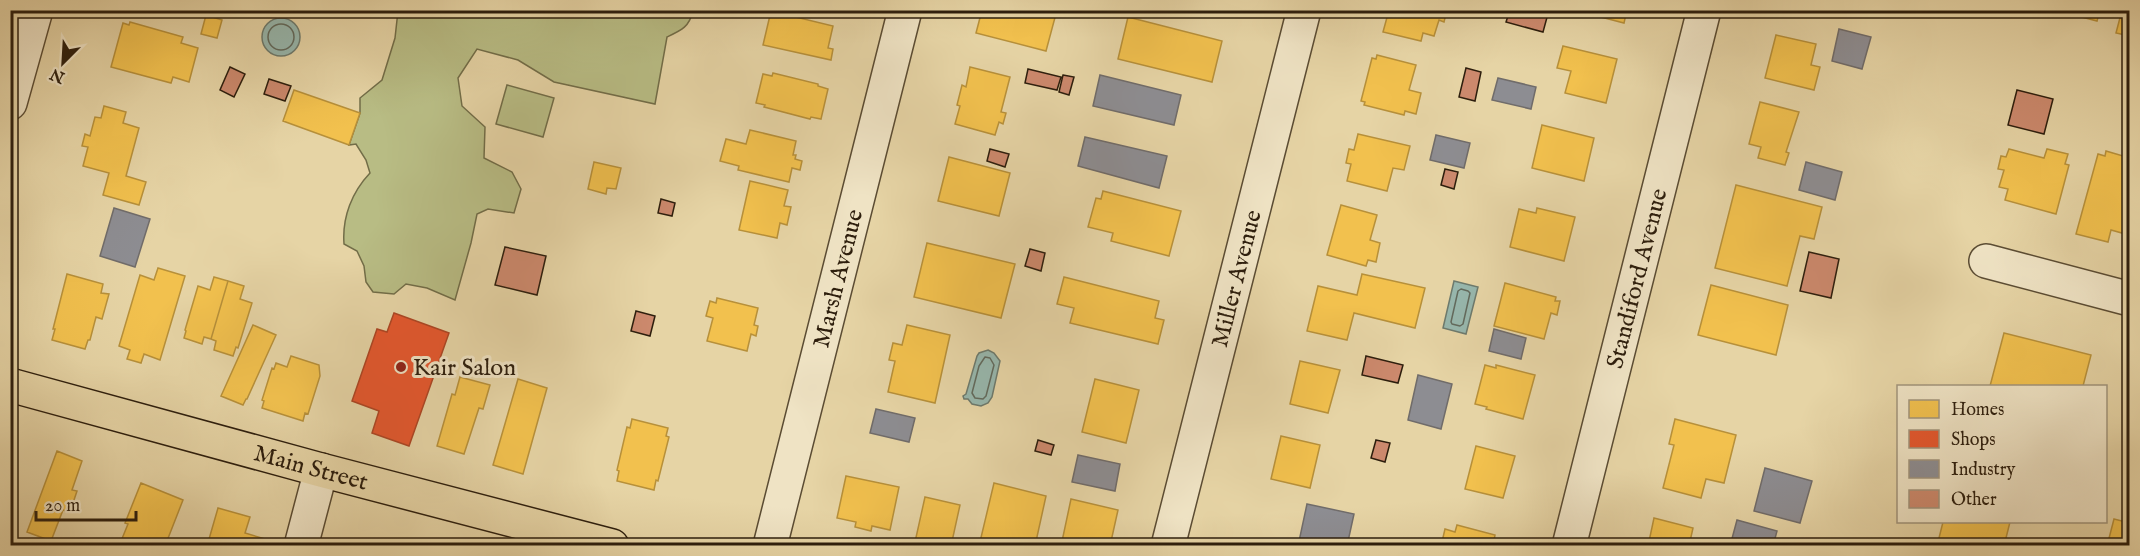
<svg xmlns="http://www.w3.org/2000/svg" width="2140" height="556" font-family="'IM FELL English',serif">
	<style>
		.green { fill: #b8bc84; stroke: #726d48; stroke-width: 1.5 }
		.water { fill: #97b7ad; stroke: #6d7a6d; stroke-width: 1.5 }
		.homes { fill: #f2c14e; stroke: #b7903a; stroke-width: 1.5 }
		.shops { fill: #e4572e; stroke: #ad4624; stroke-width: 1.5 }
		.industry { fill: #8d8d92; stroke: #706c6a; stroke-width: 1.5 }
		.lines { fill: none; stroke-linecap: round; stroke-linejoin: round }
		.shore { stroke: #626a5d; stroke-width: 1.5 }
		.building { fill: #cc896d; stroke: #2d1e0d; stroke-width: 1.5 }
		.minor-casing { stroke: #5b4c33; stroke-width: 36 }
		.major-casing { stroke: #2d1e0d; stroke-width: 36 }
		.minor { stroke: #efe3c4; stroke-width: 33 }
		.major { stroke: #e6d4a5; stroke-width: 33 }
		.poi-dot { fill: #8f2418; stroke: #efe3c4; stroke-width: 2 }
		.labels { text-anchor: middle; stroke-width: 6; stroke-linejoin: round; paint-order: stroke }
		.street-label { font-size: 24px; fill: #2d1e0d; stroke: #efe3c4 }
		.poi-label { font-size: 24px; fill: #2d1e0d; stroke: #efe3c4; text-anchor: start }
	</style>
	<rect width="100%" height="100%" fill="#e6d4a5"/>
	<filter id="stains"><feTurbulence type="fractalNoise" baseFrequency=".00333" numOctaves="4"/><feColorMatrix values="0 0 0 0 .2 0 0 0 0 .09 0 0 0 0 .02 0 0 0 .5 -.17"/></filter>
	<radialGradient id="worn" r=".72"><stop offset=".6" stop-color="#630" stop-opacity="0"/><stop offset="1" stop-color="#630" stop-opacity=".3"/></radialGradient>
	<path class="green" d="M398,11h295c-4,16 -11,19 -26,26l-12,67 -101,-22 -36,-22 -41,-11 -19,29 4,28 23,21 -1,31 28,14 9,17 -7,24 -26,-4 -11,5 -6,29 -16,57 -28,-12 -21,-4 -12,10 -21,-2 -7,-10 -2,-16 -7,-15 -13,-7c-2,-27 8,-52 26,-71l-4,-13 -10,-16 -7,1 11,-32v-15l22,-18 13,-42z
		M507,85l47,13 -11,39 -47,-13z"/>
	<path class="water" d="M262 37a19 19 0 1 1 38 0a19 19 0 1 1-38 0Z
		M1454,281l24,6 -12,47 -23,-6z
		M988,350l6,3 6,8 -8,36 -4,6 -7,3 -9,-2 -4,-5h-4l-1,-3 3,-2 11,-38 2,-3z"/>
	<path class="homes" d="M982,10h75l-11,41 -70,-18z
		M1389,10h58l-3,12 -5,-2 -5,16 -11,-3 -2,8 -38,-9z
		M1585,10h42l-3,13 -39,-10z
		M2071,10h29l-3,11 -27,-7z
		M2122,10h8v26l-14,-3z
		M771,11l62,15 -5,22 5,1 -2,11 -68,-15z
		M206,15l16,5 -5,18 -16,-4z
		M1128,17l94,24 -10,41 -94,-23z
		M130,22l53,15 -2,6 17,5 -9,34 -16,-5 -2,6 -60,-16 12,-44 6,2z
		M1776,35l40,9 -5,21 9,2 -6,23 -49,-12z
		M1563,46l54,13 -11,44 -41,-10 6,-22 -14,-3z
		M1377,55l39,10 -7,25 12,3 -5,21 -11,-3 -1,4 -40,-10 1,-3 -4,-1 11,-43 4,1z
		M970,67l40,10 -9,35 5,1 -3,11 -4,-2 -4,13 -40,-11 5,-18 -3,-1 5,-20 4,2z
		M773,73l45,11v2l10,3 -7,30 -10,-2 -1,2 -46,-12 1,-2 -9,-2 7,-29 9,2z
		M294,90l66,23 -11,32 -66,-24z
		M1760,102l39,10 -13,40 3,1 -4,12 -27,-7 3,-11 -12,-3z
		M104,106l22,6 -3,11 16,5 -13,48 20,6 -7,23 -36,-10 6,-22 -26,-7 5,-19 -6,-1 3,-12 5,2 5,-19 6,1z
		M1542,125l52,13 -10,43 -52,-13z
		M750,130l46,11 -3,14h3l-1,4 7,2 -2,9 -8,-2 -3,14 -51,-12 1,-4 -19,-5 6,-22 20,5z
		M1358,134l52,12 -6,24 -11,-2 -6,23 -40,-10 4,-17 -5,-1 3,-14 5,1z
		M2009,149l35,9 3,-9 21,5 -3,10 4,1 -13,49 -51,-14 3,-11 -9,-2 5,-17 -6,-1 3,-13 5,1z
		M2106,151l24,7v74l-1,3 -18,-5 -3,12 -32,-8 22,-80 7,2z
		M949,157l61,16 -11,43 -61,-15z
		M594,162l27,6 -5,21 -9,-1 -1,6 -18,-5z
		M750,181l38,9 -4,16 7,1 -4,18 -7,-2 -3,15 -38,-8z
		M1736,185l86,22 -8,32 -14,-3 -13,50 -72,-18z
		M1103,191l78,20 -12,45 -58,-15 2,-8 -25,-6 8,-29 5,1z
		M1341,205l36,10 -7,25 10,3 -4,19 -8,-2 -2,6 -39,-11z
		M1537,208l38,9 -11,44 -54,-14 9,-38 17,4z
		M927,243l88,21 -14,54 -87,-21z
		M158,268l27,8 -25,84 -16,-6 -3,9 -14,-4 3,-9 -11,-4 21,-71 14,5z
		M67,274l36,10 -2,9 8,1 -7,25 -6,-2 -6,23h-2l-3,9 -33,-9 3,-11h-2z
		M1362,274l63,14 -10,40 -61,-15 -7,27 -40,-9 11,-45 39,9z
		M214,277l14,4 -17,58 -7,-2 -2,7 -18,-6 2,-7 -1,-1 13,-44 12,4z
		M1064,277l95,24 -4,17 9,2 -6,24 -88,-21 4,-15 -17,-4z
		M228,281l16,5 -4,13 12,4 -14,45 -2,-1 -3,9 -19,-6 2,-9 -5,-2z
		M1505,283l51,14 -1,4h5l-3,14 -6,-2 -7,26 -50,-13z
		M1711,285l77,20 -12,50 -78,-20z
		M717,298l41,10 -4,17 4,1 -2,10 -5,-2 -4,17 -40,-10 6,-23 -7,-2 4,-15 6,2z
		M253,325l23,10 -29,64h-1l-3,6 -22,-9z
		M907,325l43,10 -15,68 -47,-11 7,-31 -6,-1 4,-17 9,2z
		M2004,333l87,22 -8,31h-93z
		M291,356l28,9 1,11 -12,38 -3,-1 -2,8 -41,-13 2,-7 -2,-1 10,-32 2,1 2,-6 11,4z
		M1300,361l40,9 -12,43 -38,-9z
		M1485,365l11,3v-3l39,10 -12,44 -37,-10 1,-2 -12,-3z
		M460,377l30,8 -7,24 -4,-1 -15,46 -27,-8 15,-52 3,1z
		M518,379l29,9 -24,86 -30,-9z
		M1095,379l44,11 -13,53 -44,-11z
		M632,419l36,9 -2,8 3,1 -11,44 -2,-1 -2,10 -37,-9 2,-10 -2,-1 10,-43 3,1z
		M1675,419l61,16 -12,48 -18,-4 -5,19 -38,-10 11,-43 -5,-1z
		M1281,436l39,9 -10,43 -39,-9z
		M1476,446l39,10 -12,42 -38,-9z
		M57,451l25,10 -10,29 5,1 -7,21 -7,-2 -12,31 -24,-9z
		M846,476l53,11 -9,43 -18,-4 -1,5 -16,-4 1,-5 -19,-4z
		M141,483l42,17 -18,46h-46l9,-22 -3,-1z
		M994,483l52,13 -11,50h-56z
		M925,497l35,8 -9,41h-22l-14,-4z
		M1071,499l47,11 -8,36h-49z
		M218,508l32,9 -5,16 20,6 -2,7h-56z
		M1654,518l39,10 -4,18h-41z
		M2114,519l16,4v23h-23z
		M1943,522h67l-6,24h-67z
		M1457,525l38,10 -2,11h-52l4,-17 10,3z
		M428,542l18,4h-19z"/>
	<path class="shops" d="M394,313l55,20 -40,113 -37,-13 7,-22 -27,-10 25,-72 10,3z"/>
	<path class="industry" d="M1839,29l32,8 -9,32 -30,-8z
		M1100,75l81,20 -7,30 -81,-19z
		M1498,78l38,9 -5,22 -39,-9z
		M1436,135l34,8 -6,25 -34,-8z
		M1085,137l82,19 -8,32 -81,-22z
		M1806,162l36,10 -7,28 -36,-10z
		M114,208l36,11 -15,48 -35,-11z
		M1494,329l32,9 -5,21 -32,-8z
		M1418,375l34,9 -11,45 -33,-9z
		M876,409l39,9 -6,24 -39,-9z
		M1078,455l42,9 -5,27 -43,-9z
		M1765,468l47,13 -12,42 -46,-12z
		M1307,504l47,10 -7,32h-49z
		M1737,520l40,11 -4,15h-43z"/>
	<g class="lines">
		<path class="shore" d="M268 37a13 13 0 1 1 26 0a13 13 0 1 1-26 0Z
			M1461,289l7,2 2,2 -7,31 -3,2 -8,-2 -1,-2 7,-31z
			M985,357l5,1 4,7 -8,31 -3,3 -8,-1 -3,-5 7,-27z"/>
	</g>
	<path class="building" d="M1510,10h39l-6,22 -37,-10z
		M230,67l15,7 -11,23 -14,-7z
		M1466,68l15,4 -6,29 -16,-4z
		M1028,69l33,8 -4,13 -32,-7z
		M1063,75l11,2 -5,18 -10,-3z
		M269,79l22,7 -6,15 -21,-7z
		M2017,90l36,9 -9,35 -36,-9z
		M990,149l19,5 -4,13 -18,-6z
		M1445,169l13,3 -4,17 -13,-4z
		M661,199l14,4 -3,13 -14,-3z
		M505,247l41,9 -9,39 -42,-10z
		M1030,249l15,4 -4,18 -16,-5z
		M1809,252l30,7 -8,39 -31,-7z
		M636,311l19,5 -5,20 -19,-5z
		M1366,356l37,9 -5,18 -36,-8z
		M1038,440l16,5 -3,10 -16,-4z
		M1376,440l14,3 -5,19 -14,-4z"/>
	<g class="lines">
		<defs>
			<g id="minor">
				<path d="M10,103l26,-93"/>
				<path d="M1986,261l144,38"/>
				<path d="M301,546l20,-76"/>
				<path id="s1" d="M770,546l135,-536"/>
				<path id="s2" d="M1168,546l136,-536"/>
				<path id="s3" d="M1569,546l135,-536"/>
			</g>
			<g id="major">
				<path id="s4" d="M10,385l311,85 291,76"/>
			</g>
		</defs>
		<use href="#minor" class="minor-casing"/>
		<use href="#major" class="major-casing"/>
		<use href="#minor" class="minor"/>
		<use href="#major" class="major"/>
	</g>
	<circle class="poi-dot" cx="401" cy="367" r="6"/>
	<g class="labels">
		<g class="street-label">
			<text dy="8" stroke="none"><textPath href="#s1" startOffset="276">Marsh Avenue</textPath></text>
			<text dy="8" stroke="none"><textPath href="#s2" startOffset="276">Miller Avenue</textPath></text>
			<text dy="8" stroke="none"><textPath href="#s3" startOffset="276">Standiford Avenue</textPath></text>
			<text dy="8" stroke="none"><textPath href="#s4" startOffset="312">Main Street</textPath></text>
		</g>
		<g class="poi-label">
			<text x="413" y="375">Kair Salon</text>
		</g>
	</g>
	<rect width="2140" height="556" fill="none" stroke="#e6d4a5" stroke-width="36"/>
	<rect x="12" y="12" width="2116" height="532" fill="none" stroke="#2d1e0d" stroke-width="3"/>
	<rect x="18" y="18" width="2104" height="520" fill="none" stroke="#2d1e0d" stroke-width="1.5"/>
	<rect x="1897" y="385" width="210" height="138" fill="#efe3c4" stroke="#a1947b" stroke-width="1.5"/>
	<rect x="1909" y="400" width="30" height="18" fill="#f2c14e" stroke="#a1947b" stroke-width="1.5"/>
	<text x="1951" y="415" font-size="18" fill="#2d1e0d">Homes</text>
	<rect x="1909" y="430" width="30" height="18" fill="#e4572e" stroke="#a1947b" stroke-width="1.5"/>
	<text x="1951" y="445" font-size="18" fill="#2d1e0d">Shops</text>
	<rect x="1909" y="460" width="30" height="18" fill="#8d8d92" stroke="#a1947b" stroke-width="1.5"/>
	<text x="1951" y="475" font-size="18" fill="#2d1e0d">Industry</text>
	<rect x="1909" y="490" width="30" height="18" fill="#cc896d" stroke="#a1947b" stroke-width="1.5"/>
	<text x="1951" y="505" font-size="18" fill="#2d1e0d">Other</text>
	<g transform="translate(63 63) rotate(204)" stroke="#efe3c4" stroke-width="4.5" paint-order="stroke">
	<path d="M0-4.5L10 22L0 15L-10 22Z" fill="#2d1e0d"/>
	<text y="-9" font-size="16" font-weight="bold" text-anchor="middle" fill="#2d1e0d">N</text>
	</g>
	<path d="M36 511v9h100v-9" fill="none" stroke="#2d1e0d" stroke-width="3"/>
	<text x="45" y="511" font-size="18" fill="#2d1e0d" stroke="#efe3c4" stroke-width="4.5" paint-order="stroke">20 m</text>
	<rect width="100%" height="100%" filter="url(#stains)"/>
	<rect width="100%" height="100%" fill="url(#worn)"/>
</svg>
